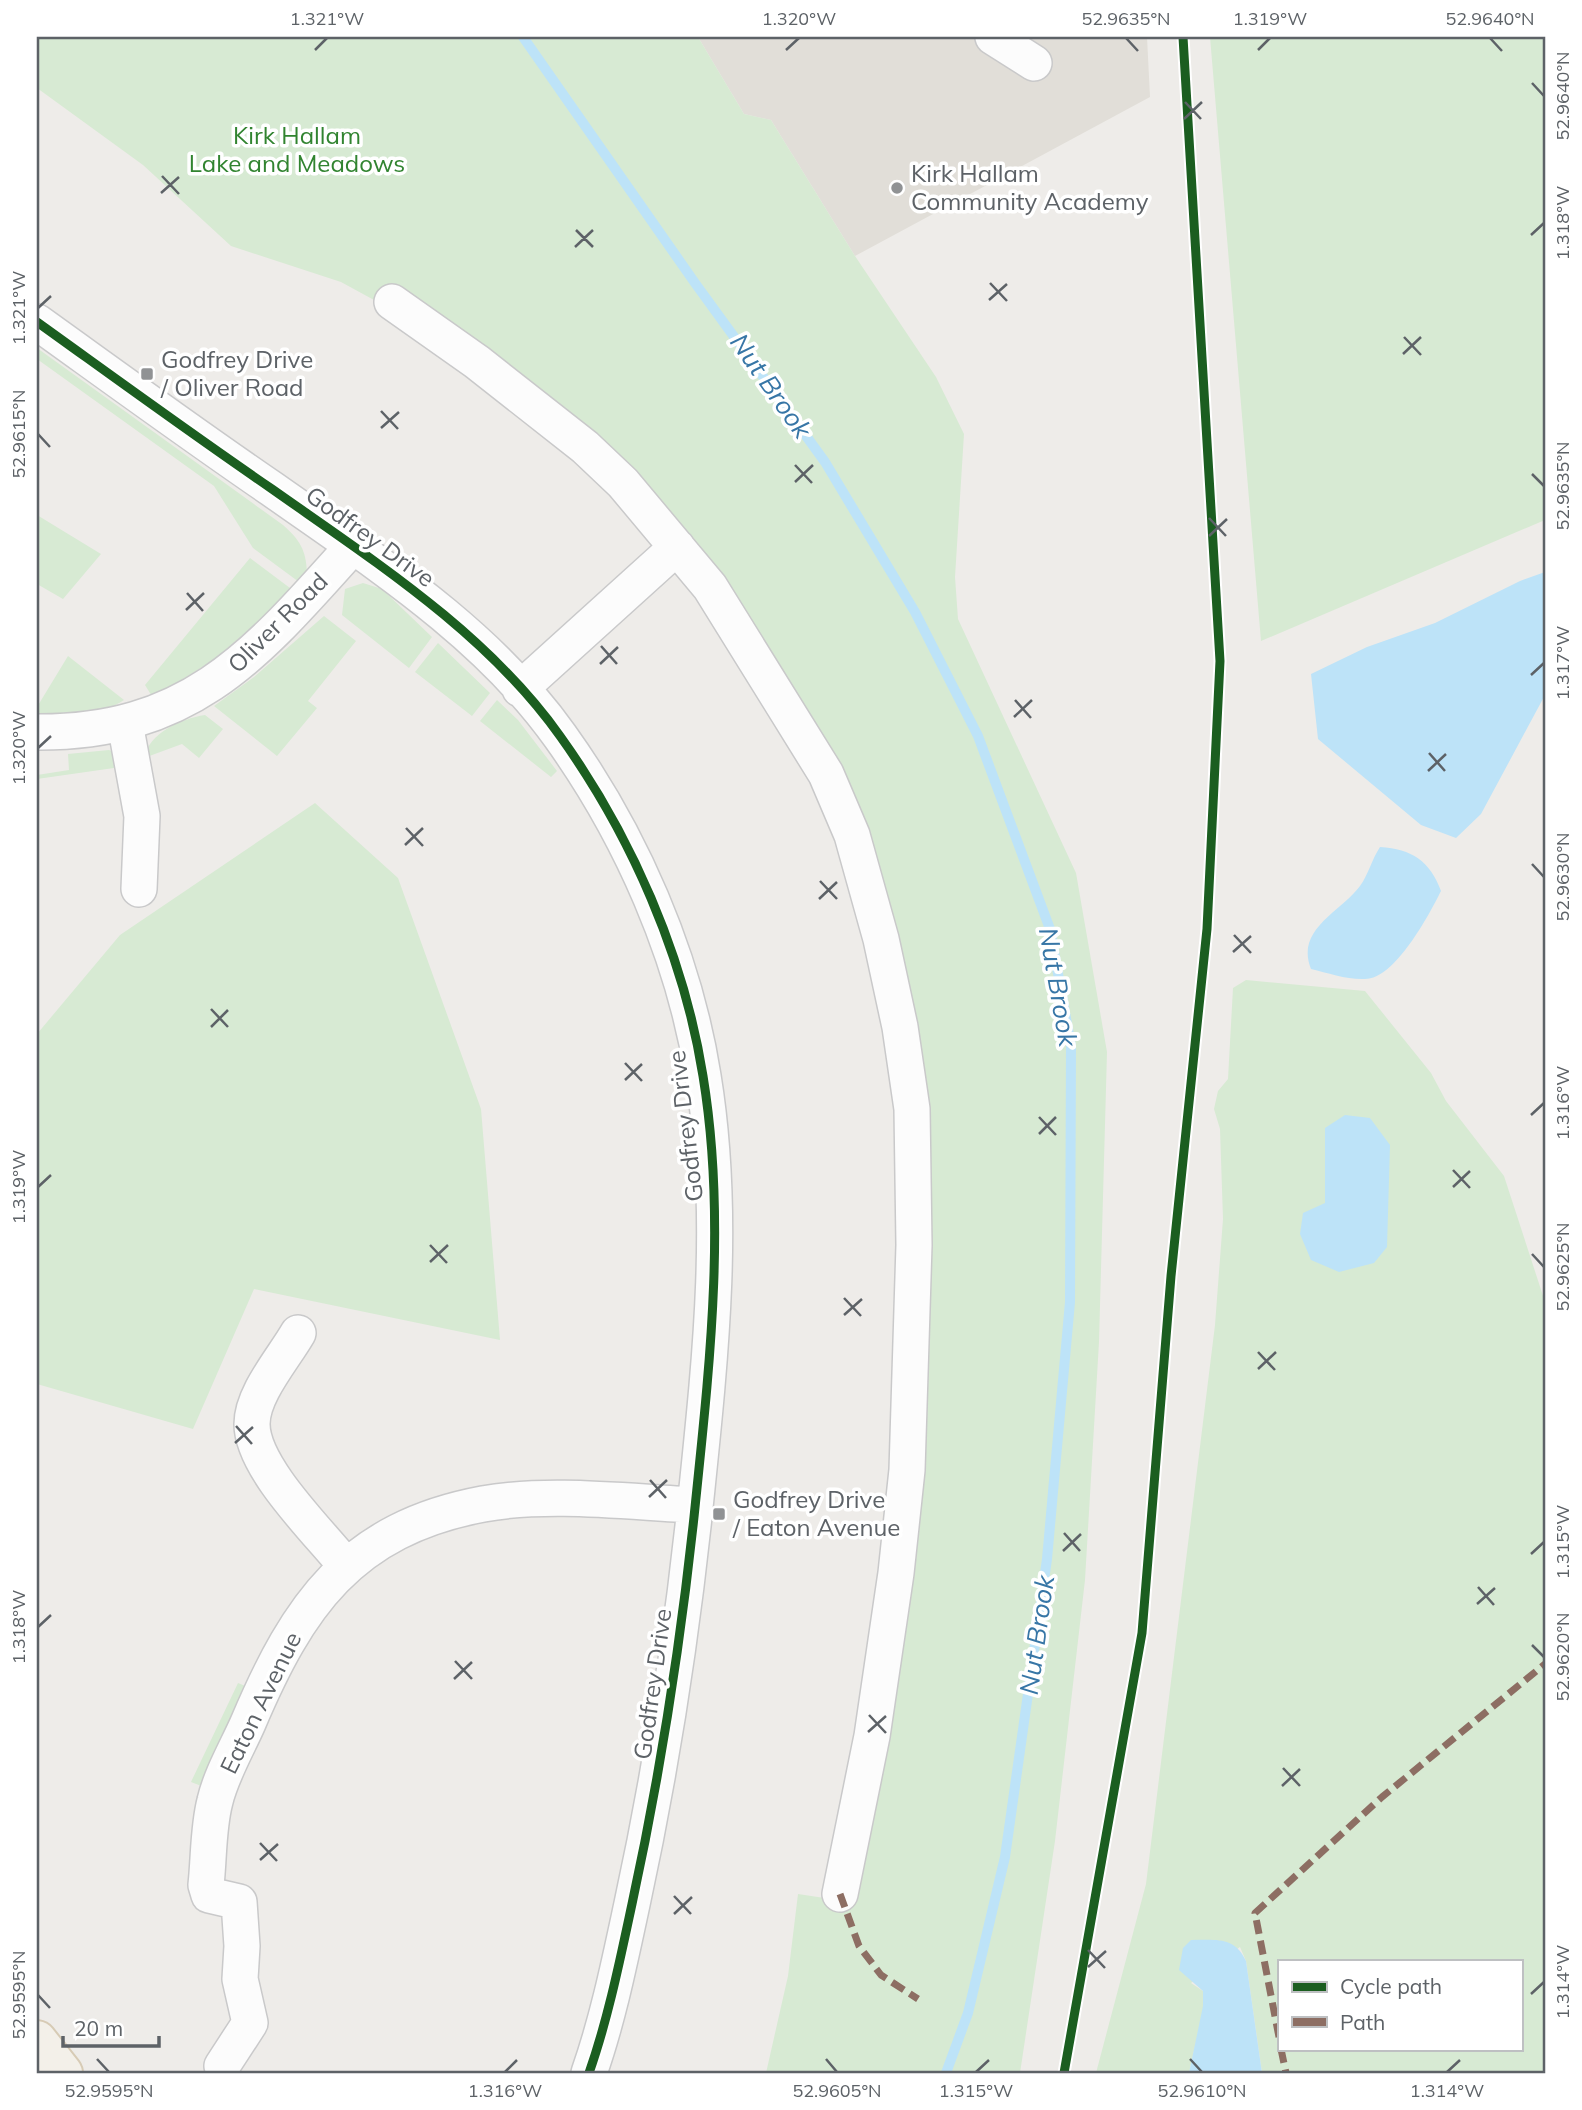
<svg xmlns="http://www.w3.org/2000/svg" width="1582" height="2110" font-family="Mulish,sans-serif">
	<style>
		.education { fill: #e1ded8 }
		.green { fill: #d7ead3; fill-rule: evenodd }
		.water { fill: #bde3f8 }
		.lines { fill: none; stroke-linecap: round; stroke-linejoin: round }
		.stream { stroke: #bde3f8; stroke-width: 10 }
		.minor-casing { stroke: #c9c9ca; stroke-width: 38 }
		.major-casing { stroke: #d7cbb5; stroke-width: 42 }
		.minor { stroke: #fcfcfc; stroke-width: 35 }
		.major { stroke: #f3f0e9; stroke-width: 38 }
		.quiet { stroke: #8d6e63; stroke-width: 7; stroke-dasharray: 14 7; stroke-linecap: butt }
		.cycleway-casing { stroke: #fff; stroke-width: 13 }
		.cycleway { stroke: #1b5e20; stroke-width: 9 }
		.ticks { fill: none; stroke: #5d6267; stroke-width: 2.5 }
		.poi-dot { fill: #909294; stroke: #fff; stroke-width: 2.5 }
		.labels { text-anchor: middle; stroke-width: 7; stroke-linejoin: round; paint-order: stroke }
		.park-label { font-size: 24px; fill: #318430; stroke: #fff }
		.poi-label { font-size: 24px; fill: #5d6267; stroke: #fff; text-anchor: start }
		.street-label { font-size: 24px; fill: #5d6267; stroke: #fff }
		.water-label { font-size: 26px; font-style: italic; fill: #3776a6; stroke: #fff }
		.neatline { fill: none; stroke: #5d6267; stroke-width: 2.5 }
		.ticks-label { font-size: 18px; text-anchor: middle; fill: #5d6267 }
	</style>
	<rect width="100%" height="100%" fill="#eeece9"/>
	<path class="education" d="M698,37h449l3,60 -295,159 -84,-136 -27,-6z"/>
	<path class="green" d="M37,37h661l46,77 27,6 84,136 81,121 28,57 -9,143 3,42 118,254 31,179 -8,290 -14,238 -30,261 -35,232h-254l22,-97 10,-82 53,8 56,-329 -14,-648 -213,-394 -284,-219 -55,-30 -110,-36 -88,-81 -106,-77z
		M1210,37h335v483l-284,121z
		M37,348l246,177c17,15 23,25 24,47l-8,10 -46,-34 -39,-62 -177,-127z
		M37,515l64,39 -38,45 -26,-15z
		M250,558l44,33 -79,68 -62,39 -8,-13z
		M363,583l19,6 50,48 -23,31 -67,-53 3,-26z
		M324,616l32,25 -48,60 9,7 -40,48 -63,-50 40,-29z
		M438,643l52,50 -18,23 -57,-44z
		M68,656l56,44c-25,17 -59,14 -87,15v-8z
		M497,700l21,20 39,51 -6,6 -71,-56z
		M205,715l18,14 -24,29 -17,-14 -38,14c5,-25 36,-39 61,-43z
		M109,750l7,3 5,14 -84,12v-4l32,-5 -1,-16z
		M315,803l83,75 83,231 19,231 -246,-51 -61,140 -156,-45v-350l83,-99z
		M1246,980l119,11 66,82 15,28 58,75 41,126v771h-283l-16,-112 -6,-14 -49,36 12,8 1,15 -15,67h-93l50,-189 69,-559 8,-106 -3,-90 -6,-20 4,-18 10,-12 5,-91zM1279,1961h242v88h-242z
		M238,1683l12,5 -46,99 -13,-5z"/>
	<path class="water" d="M1545,572v123l-64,119 -25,24 -35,-13 -103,-86 -7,-65 56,-27 68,-24 85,-42z
		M1380,847c32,2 50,14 61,44 -12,24 -46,88 -76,88 -17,1 -37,-6 -54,-10 -16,-40 30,-57 49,-83 8,-11 12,-27 20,-39z
		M1345,1115l25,3 20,27 -3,102 -13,16 -35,9 -28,-12 -11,-26 3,-21 22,-10v-75z
		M1191,1940c24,0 44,-4 55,21l16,112h-73l14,-67v-15l-24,-21 4,-22z"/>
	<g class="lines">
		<path class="stream" d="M523,37l172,246 130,179 90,150 63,124 72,193 21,117 -1,256 -23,257 -42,298 -37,156 -22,60"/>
		<defs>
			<path id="minor" d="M993,37l41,26
				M392,302l85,60 108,85 38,36 87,104 116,187 26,61 29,104 19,88 12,82 2,136 -7,225 -11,103 -24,163 -32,158
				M37,322c78,56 156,113 235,167 102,72 215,144 288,247 71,99 124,220 143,340 24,146 6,295 -9,441 -14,131 -34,258 -62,387 -12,56 -24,115 -43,169
				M520,689l157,-142
				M125,723l17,93 -3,73
				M37,732c155,1 220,-79 316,-186
				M298,1333c-15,26 -46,61 -46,91 0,44 67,108 94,142
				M222,2066l28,-43 -10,-44 2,-33 -3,-44 -30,-7 -3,-10c3,-27 2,-58 9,-84 6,-26 22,-53 33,-78 50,-118 102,-194 235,-219 66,-12 145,-2 212,1"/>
			<path id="major" d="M37,2040l26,33"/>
		</defs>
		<use href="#minor" class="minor-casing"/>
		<use href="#major" class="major-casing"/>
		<use href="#minor" class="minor"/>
		<use href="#major" class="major"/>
		<path class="quiet" d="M840,1894l19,52 22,29 37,24
			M1279,2037l-24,-124 127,-116 163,-133
			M1281,2049l5,24"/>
		<defs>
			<path id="cycleway" d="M37,322c78,56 156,113 235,167 102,72 215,144 288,247 71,99 124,220 143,340 24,146 6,295 -9,441 -14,131 -34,258 -62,387 -12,56 -24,115 -43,169
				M1064,2073l78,-440 29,-357 36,-347 13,-268 -37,-624"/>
		</defs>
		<use href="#cycleway" class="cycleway-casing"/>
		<use href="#cycleway" class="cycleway"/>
	</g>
	<path class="ticks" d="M1126,38l12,13M1490,38l12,13M315,50l12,-12M786,50l13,-12M1258,50l12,-12M1532,83l12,13M1185,102l16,17M1184,119l18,-17M162,176l17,18M161,193l18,-16M576,230l17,17M1531,235l13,-12M575,247l18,-17M990,283l17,18M989,300l18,-16M38,308l13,-12M1404,337l17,18M1403,354l18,-17M381,411l17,18M381,428l18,-16M38,434l12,13M795,465l17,18M1532,474l12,12M795,482l18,-17M1209,518l17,18M1209,536l18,-17M187,593l16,18M186,610l18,-17M601,646l16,18M600,664l18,-17M1531,675l13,-12M1015,700l16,18M1014,717l18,-17M38,748l13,-12M1429,753l16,18M1428,771l18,-17M406,828l17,18M405,845l18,-17M1532,864l12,13M820,881l17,18M819,899l18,-17M1234,935l17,18M1233,952l18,-16M211,1009l17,18M211,1027l17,-17M625,1063l17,18M625,1080l17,-16M1531,1115l13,-12M1039,1117l17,18M1039,1134l17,-17M1453,1170l17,18M38,1187l13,-12M1453,1187l17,-16M430,1245l17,18M1532,1254l12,13M430,1262l18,-17M844,1298l17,18M844,1315l18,-16M1258,1352l17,18M1258,1369l18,-17M236,1426l16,18M235,1443l18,-16M650,1480l16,18M649,1497l18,-17M1064,1533l16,18M1063,1551l18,-17M1531,1554l13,-12M1478,1587l16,18M1477,1604l18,-16M38,1627l13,-12M1532,1645l12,12M455,1661l17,18M454,1679l18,-17M869,1715l17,18M868,1732l18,-16M1283,1768l17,18M1282,1786l18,-17M260,1843l17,18M260,1860l18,-16M674,1896l17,18M674,1914l18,-17M1088,1950l17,18M1088,1967l18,-16M1531,1994l13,-12M38,1995l12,13M97,2059l12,13M826,2059l11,13M1190,2059l12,13M505,2072l12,-12M976,2072l13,-12M1447,2072l13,-12"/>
	<g class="poi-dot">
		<circle cx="897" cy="188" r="7"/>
		<rect x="140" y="367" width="14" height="14" rx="3.5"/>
		<rect x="712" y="1507" width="14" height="14" rx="3.5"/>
	</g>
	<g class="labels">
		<g class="park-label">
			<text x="297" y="144">Kirk Hallam<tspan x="297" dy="28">Lake and Meadows</tspan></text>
		</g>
		<g class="poi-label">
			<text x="911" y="182">Kirk Hallam<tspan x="911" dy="28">Community Academy</tspan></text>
			<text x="161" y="368">Godfrey Drive<tspan x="161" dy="28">/ Oliver Road</tspan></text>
			<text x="733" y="1508">Godfrey Drive<tspan x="733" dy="28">/ Eaton Avenue</tspan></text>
		</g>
		<g class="street-label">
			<text transform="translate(370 537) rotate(36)" y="8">Godfrey Drive</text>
			<text transform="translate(278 623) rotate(-45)" y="8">Oliver Road</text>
			<text transform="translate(686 1126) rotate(-97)" y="8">Godfrey Drive</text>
			<text transform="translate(653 1684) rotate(-82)" y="8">Godfrey Drive</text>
			<text transform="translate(261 1703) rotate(-64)" y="8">Eaton Avenue</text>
		</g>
		<g class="water-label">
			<text transform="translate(771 386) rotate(55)" y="9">Nut Brook</text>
			<text transform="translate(1058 987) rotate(80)" y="9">Nut Brook</text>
			<text transform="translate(1037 1635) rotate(-82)" y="9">Nut Brook</text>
		</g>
	</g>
	<rect width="1582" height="2110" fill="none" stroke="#ffffff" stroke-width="77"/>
	<rect x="1278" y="1960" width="245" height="91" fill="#ffffff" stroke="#bec0c2" stroke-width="2"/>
	<rect x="1292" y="1982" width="35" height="10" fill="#1b5e20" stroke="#bec0c2" stroke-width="2"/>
	<text x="1340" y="1994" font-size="21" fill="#5d6267">Cycle path</text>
	<rect x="1292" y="2017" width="35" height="10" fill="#8d6e63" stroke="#bec0c2" stroke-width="2"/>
	<text x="1340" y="2030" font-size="21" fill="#5d6267">Path</text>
	<path d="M63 2036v10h96v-10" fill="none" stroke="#5d6267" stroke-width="3.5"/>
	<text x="74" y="2036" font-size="21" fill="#5d6267" stroke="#ffffff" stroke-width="5" paint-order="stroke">20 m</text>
	<rect x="38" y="38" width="1506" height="2034" class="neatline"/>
	<g class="ticks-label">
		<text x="327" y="25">1.321°W</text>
		<text x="799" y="25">1.320°W</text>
		<text x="1126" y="25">52.9635°N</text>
		<text x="1270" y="25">1.319°W</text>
		<text x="1490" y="25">52.9640°N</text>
		<text transform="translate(1563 96) rotate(-90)" y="6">52.9640°N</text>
		<text transform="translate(1563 223) rotate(-90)" y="6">1.318°W</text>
		<text transform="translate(19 308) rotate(-90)" y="6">1.321°W</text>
		<text transform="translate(19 434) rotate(-90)" y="6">52.9615°N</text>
		<text transform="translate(1563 486) rotate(-90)" y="6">52.9635°N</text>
		<text transform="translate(1563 663) rotate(-90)" y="6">1.317°W</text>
		<text transform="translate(19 748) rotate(-90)" y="6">1.320°W</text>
		<text transform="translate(1563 877) rotate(-90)" y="6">52.9630°N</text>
		<text transform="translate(1563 1103) rotate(-90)" y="6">1.316°W</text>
		<text transform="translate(19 1187) rotate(-90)" y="6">1.319°W</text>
		<text transform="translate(1563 1267) rotate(-90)" y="6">52.9625°N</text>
		<text transform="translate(1563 1542) rotate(-90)" y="6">1.315°W</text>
		<text transform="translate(19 1627) rotate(-90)" y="6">1.318°W</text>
		<text transform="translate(1563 1657) rotate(-90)" y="6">52.9620°N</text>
		<text transform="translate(1563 1982) rotate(-90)" y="6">1.314°W</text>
		<text transform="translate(19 1995) rotate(-90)" y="6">52.9595°N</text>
		<text x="109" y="2097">52.9595°N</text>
		<text x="505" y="2097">1.316°W</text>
		<text x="837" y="2097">52.9605°N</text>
		<text x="976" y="2097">1.315°W</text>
		<text x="1202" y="2097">52.9610°N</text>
		<text x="1447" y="2097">1.314°W</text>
	</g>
</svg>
